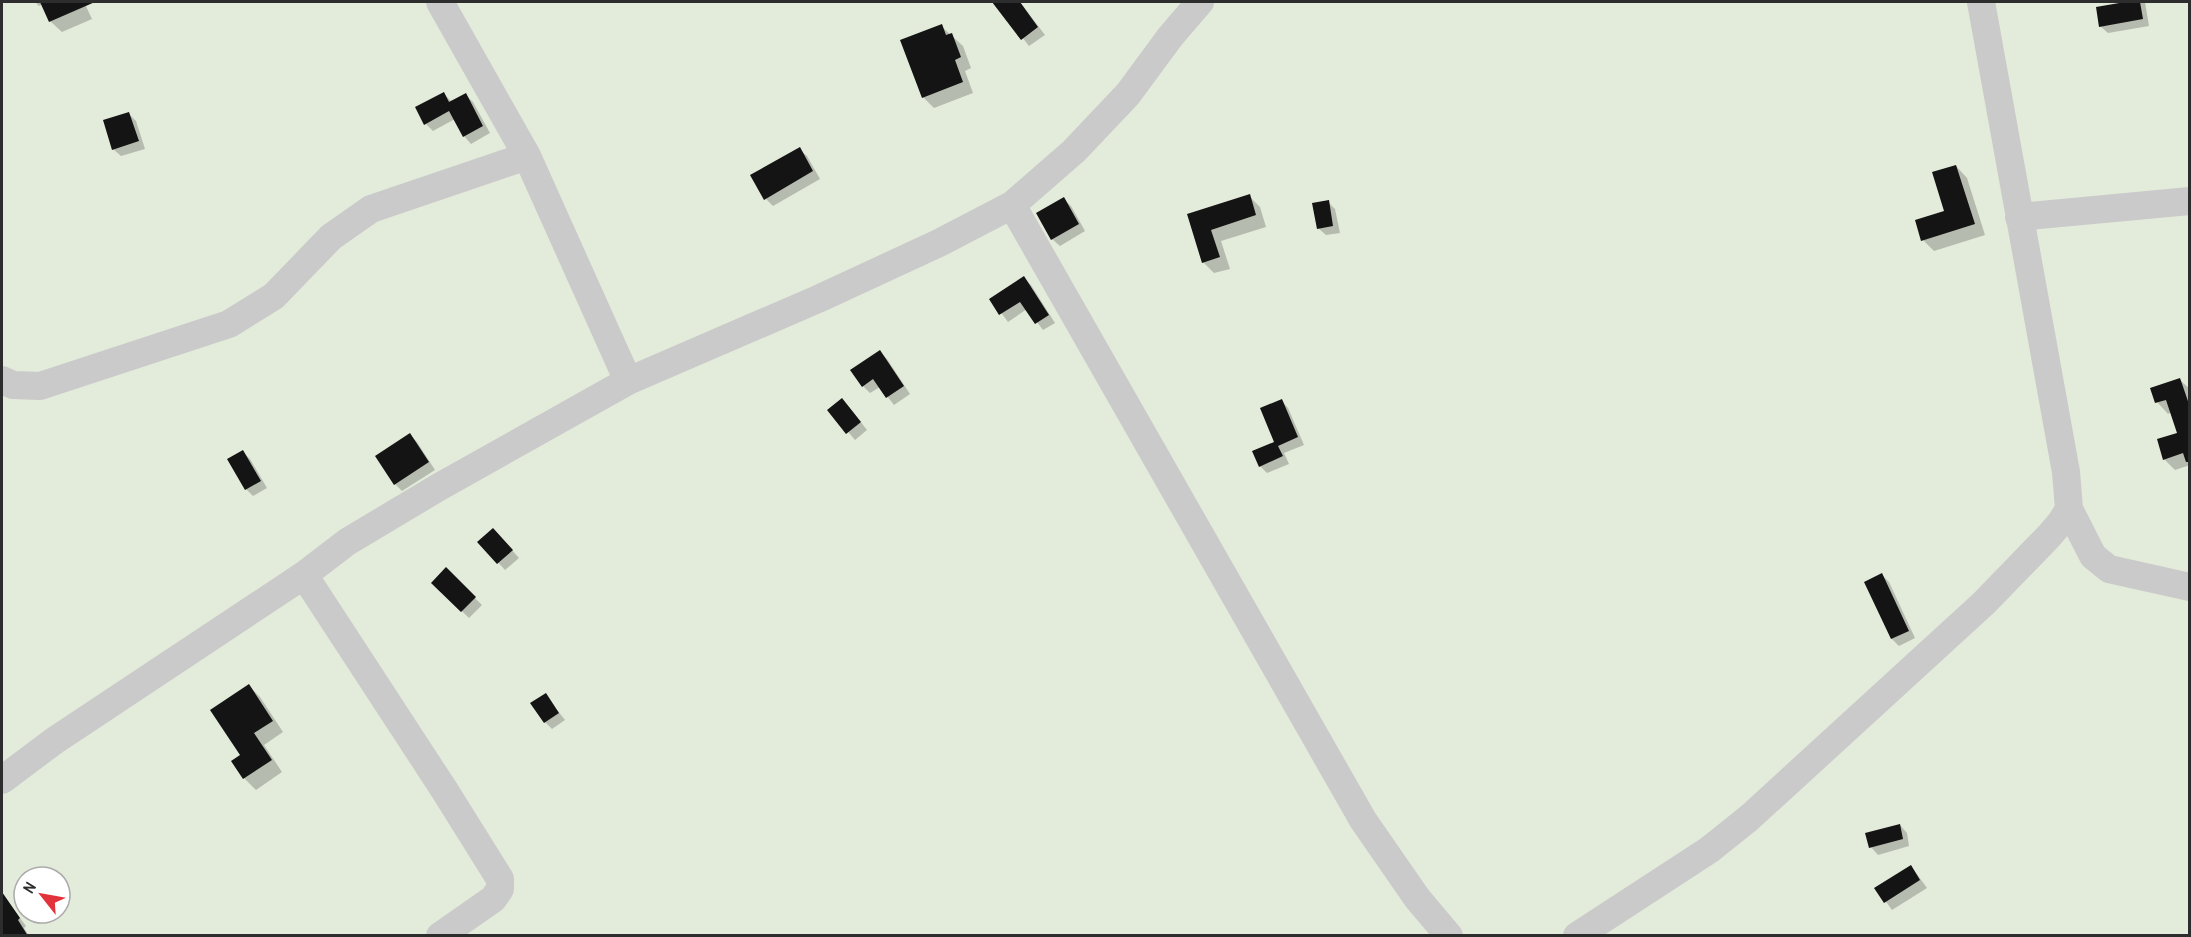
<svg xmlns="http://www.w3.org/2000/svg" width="2191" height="937" font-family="'Archivo Narrow',sans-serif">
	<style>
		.green { fill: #e3ebdb; fill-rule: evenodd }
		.shadow { fill: #0003 }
		.building { fill: #141414 }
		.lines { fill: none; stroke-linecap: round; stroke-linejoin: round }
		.minor { stroke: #cacaca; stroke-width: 28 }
	</style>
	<rect width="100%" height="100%" fill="#fff"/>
	<path class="green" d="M2,2h2187v933l-2187,1zM24,877h36v36h-36z"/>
	<path class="shadow" d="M35,2h49l8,17 -30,13 -12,-11 -7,-17 -4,2z
		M999,2h21l25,33 -16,11 -33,-42z
		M2120,2h25l4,24 -41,7 -8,-7 20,-22z
		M941,26l22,20 8,22 -6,3 8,22 -39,15 -11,-11z
		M444,94l7,7 15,-6 7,7 17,31 -19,11 -7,-8 -9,-17 -22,12 -7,-7z
		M129,114l7,7 9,28 -24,7 -8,-7z
		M799,149l8,7 13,23 -47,27 -7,-7z
		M1956,166l11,12 18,57 -51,16 -11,-11 23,-28z
		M1249,196l11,11 6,20 -45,14 9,28 -16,4 -11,-11 -14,-47z
		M1064,199l7,7 14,25 -25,15 -8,-7z
		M1328,202l7,7 5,24 -14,2 -8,-7z
		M1024,278l7,7 24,38 -12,7 -16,-21 -19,13 -17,-23z
		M879,351l8,8 23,35 -16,11 -14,-18 -10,6 -7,-7z
		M2180,380l10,9v76l-15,5 -11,-11 15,-25 -7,-22 -4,2 -11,-12z
		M1281,400l7,8 16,37 -20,8 5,11 -22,9 -7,-7 16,-23z
		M849,407l18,23 -12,10 -25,-30z
		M410,435l7,7 18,28 -33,21 -7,-7z
		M243,452l7,7 17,29 -14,8 -7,-7z
		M500,537l19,21 -14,12 -26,-28z
		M446,570l36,35 -13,13 -36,-35z
		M1882,575l7,7 26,56 -16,8 -7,-7z
		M249,686l11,11 23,35 -19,13 18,27 -26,18 -12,-12 -11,-16 9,-7z
		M545,695l20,25 -13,9 -7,-7z
		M1900,825l7,8 2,13 -31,9 -7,-8z
		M1911,866l16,22 -35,22 -16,-22z
		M2,894l24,32 -2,2 5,8h-27z"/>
	<path class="building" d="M40,2h55l-46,20z
		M992,2h28l18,25 -17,13z
		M2125,2h15l3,17 -44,8 -3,-20z
		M942,24l4,11 6,-2 9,24 -6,3 8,22 -41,16 -22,-58z
		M444,92l5,10 17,-9 17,33 -20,11 -14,-26 -25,14 -9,-18z
		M129,112l10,29 -27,9 -9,-30z
		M800,147l13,24 -49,29 -14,-25z
		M1956,165l19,59 -54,17 -6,-21 29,-9 -12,-39z
		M1250,194l6,21 -45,15 9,27 -18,6 -15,-49z
		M1064,197l15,27 -28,16 -15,-27z
		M1329,200l4,26 -16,3 -5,-26z
		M1024,276l25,39 -14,9 -15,-22 -21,13 -10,-16z
		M880,350l24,36 -18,12 -13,-19 -11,8 -12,-17z
		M2180,378l10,29v55h-4l-3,-9 -20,7 -6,-21 20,-6 -11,-33 -11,3 -5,-15z
		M842,398l19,24 -15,12 -19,-24z
		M1282,399l16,38 -20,9 5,10 -24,11 -7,-16 22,-9 -14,-34z
		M410,433l19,29 -35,23 -19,-29z
		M243,450l18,31 -16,9 -18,-31z
		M493,528l20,22 -16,14 -20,-22z
		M446,567l30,30 -15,15 -30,-29z
		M1882,573l27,58 -18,8 -27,-57z
		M249,684l24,37 -19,12 18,27 -29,19 -12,-18 9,-6 -30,-45z
		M546,693l13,20 -15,10 -14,-20z
		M1900,824l3,15 -34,9 -4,-15z
		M1911,865l9,15 -36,23 -10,-15z
		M2,892l18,26 -2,2 10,16h-26z"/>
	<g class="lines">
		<path class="minor" d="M440,2l87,154 101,225
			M1981,2l85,470 3,37 24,47 16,13 81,18
			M1012,205l351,615 54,78 32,38
			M2019,217l171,-16
			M2,380l11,5 27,1 189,-62 45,-28 57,-59 40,-28 156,-53
			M304,575l141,216 55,88v10l-7,10 -53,37
			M2,780l52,-39 250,-166 43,-33 92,-55 189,-106 190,-82 121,-56 73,-38 62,-54 54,-57 42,-57 30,-35
			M1577,936l132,-86 40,-32 235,-215 65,-67 12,-14 8,-13"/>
	</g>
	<rect width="2191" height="937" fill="none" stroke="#2d2d2d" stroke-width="6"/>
	<g transform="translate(42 895) rotate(301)"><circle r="28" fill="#ffffff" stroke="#ababab" stroke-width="1.5"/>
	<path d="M0-4.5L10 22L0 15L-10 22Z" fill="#e2323c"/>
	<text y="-9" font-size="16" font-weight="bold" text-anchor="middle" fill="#2d2d2d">N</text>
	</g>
</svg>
